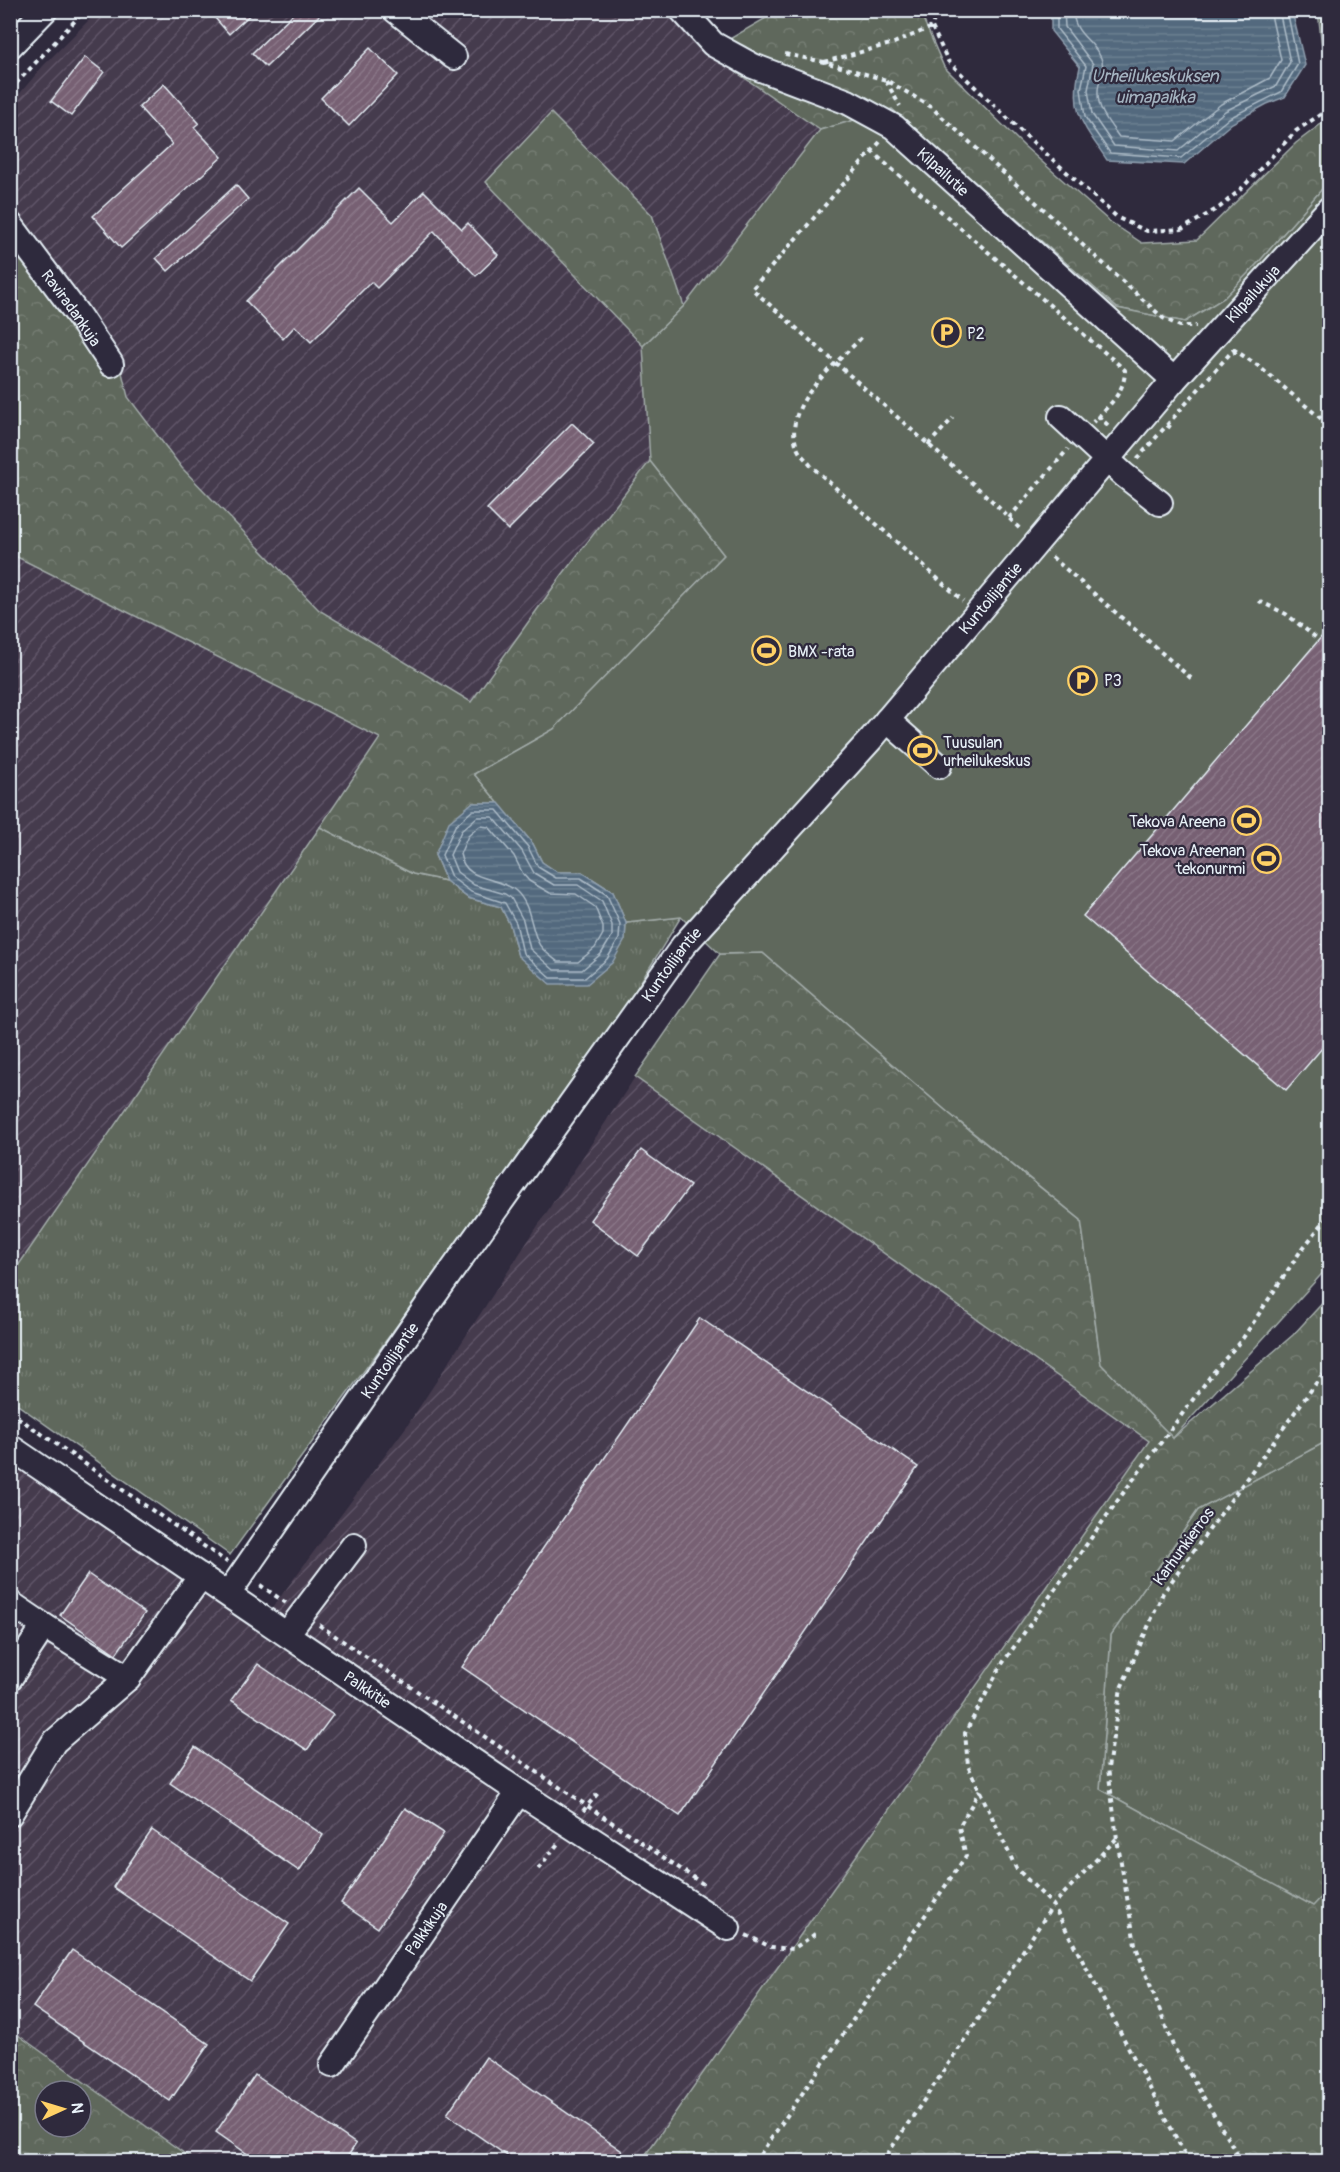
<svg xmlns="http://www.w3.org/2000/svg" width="1340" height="2172" font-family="Pangolin,sans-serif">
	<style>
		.industrial { fill: url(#industrial-furrows) }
		.grass { fill: url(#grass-tufts); stroke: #a3acaa; stroke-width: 1.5 }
		.forest { fill: url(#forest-crowns); stroke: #a3acaa; stroke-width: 1.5; fill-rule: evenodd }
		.park { fill: url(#park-dots); stroke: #a3acaa; stroke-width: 1.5 }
		.garden { fill: #5e675b; stroke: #a3acaa; stroke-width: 1.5 }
		.water { fill: url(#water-rules); stroke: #8f9faf; stroke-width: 1.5 }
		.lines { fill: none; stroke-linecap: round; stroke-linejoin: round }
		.shore { stroke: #acbbc7; stroke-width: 1.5 }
		.building { fill: url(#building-hatch); stroke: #e8f1f8; stroke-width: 1.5 }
		.minor-casing { stroke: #e8f1f8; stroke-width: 28 }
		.path { stroke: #e8f1f8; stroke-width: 4; stroke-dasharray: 4.5 4.5; stroke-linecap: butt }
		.minor { stroke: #2f2a3d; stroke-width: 24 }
		.labels { text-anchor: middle; stroke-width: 4.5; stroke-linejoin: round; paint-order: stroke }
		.street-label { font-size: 16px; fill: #e8f1f8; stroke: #2f2a3d }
		.poi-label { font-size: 16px; fill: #e8f1f8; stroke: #2f2a3d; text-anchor: start }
		.water-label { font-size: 18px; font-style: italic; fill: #a5b4c1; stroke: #2f2a3d }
	</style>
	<defs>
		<pattern id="industrial-furrows" width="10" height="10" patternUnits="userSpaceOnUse" patternTransform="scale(1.5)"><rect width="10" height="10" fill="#453a4d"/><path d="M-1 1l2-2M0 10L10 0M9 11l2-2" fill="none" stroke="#605767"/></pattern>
		<pattern id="grass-tufts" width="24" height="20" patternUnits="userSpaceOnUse" patternTransform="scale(1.5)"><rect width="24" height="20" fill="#5e675b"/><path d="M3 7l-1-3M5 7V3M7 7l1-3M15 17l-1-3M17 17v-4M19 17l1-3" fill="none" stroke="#757d73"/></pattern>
		<pattern id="forest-crowns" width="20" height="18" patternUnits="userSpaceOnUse" patternTransform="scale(1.5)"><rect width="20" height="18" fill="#5e675b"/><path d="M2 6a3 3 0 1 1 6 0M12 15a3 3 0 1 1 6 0" fill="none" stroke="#757d73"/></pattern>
		<pattern id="park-dots" width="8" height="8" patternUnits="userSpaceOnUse" patternTransform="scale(1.5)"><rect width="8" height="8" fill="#5e675b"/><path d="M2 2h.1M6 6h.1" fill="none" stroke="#757d73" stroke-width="1.8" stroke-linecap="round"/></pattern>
		<pattern id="water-rules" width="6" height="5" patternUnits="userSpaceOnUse" patternTransform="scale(1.5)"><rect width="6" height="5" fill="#53697e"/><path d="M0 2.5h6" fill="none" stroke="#6c7f91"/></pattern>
		<pattern id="building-hatch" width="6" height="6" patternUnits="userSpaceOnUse" patternTransform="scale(1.5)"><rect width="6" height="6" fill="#776073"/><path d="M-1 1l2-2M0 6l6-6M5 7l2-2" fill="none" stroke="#8a7788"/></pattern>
	</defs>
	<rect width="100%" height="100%" fill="#2f2a3d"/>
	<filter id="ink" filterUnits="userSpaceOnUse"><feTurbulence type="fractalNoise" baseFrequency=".0167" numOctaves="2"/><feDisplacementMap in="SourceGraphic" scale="12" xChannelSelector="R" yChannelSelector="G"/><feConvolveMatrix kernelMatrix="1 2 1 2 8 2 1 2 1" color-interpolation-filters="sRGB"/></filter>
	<g filter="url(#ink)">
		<path class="industrial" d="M676,10l31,42 113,78 -136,176 -33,-91 -100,-102 -64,68 156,165 7,115 -88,114 -91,127 -152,-92 -137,-142 -54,-71 -11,-45 -106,-144 -1,-103 33,-39 55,-55z
			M11,554l369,184 -369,538z
			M635,1077l514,363 -508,722 -446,-1 -184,-131 -1,-571 251,164 148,-200z"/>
		<path class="grass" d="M320,827l93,47 33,7 22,17 33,9 9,18 8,31 107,-16 1,-17 55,-6 -77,124 -374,514 -219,-155v-124z
			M1329,1440v449l-16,18 -213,-118 11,-154 87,-125z"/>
		<path class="forest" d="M778,11h154l-8,10 20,46 80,79 85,75 33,22 55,-3 99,-97 33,-25v63l-71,82 -34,35 -39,24 -68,-14 -225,-199 -72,21 -113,-78z
			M551,113l101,102 32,91 -41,40 -157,-164z
			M10,208l107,144 11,45 54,71 137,142 152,92 91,-127 88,-114 74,94 -170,174 -80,45 25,29h-27l-37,52 11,26 -33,-7 -93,-47 60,-89 -369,-184z
			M763,953l202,174 116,93 20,144 72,74 120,-103 36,-39v144l-131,70 -87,125 -11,154 213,117 16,-17v272h-688l508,-720 -514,-364 85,-123z
			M11,2030l184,131h-184zM45,2091h36v36h-36z"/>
		<path class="park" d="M1318,11h11v36h-7z"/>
		<path class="garden" d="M892,109l225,199 68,14 39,-24 34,-35 71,-82v1085l-156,172 -72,-74 -20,-144 -131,-106 -187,-161 -43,1 -39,-37 -55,6 -13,-31 -31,-20h-25l-15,-10 -9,-18 -59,-70 80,-45 170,-174 -74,-94 -7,-115 41,-40 136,-176z"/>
		<path class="water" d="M1051,11h241l13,54 -20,32 -18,7 -35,19 -48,41 -77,-4c-24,-36 -38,-47 -27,-93l-29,-36z
			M472,803h27l34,41 9,18 15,10h25l31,20 13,31 -1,17 -13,23 -25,21h-37l-32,-28 -8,-31 -9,-18 -33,-9 -22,-17 -11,-26 14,-33z"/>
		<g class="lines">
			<path class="shore" d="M1057,10v19l29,37 -5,23 4,28 25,36 71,5 48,-40 52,-26 17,-28 -11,-54
				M1064,10l1,17 28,37 -5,26 4,24 22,32 64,5 47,-40 51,-25 14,-24 -11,-52
				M1073,10c1,26 19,28 28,48 5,12 -3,21 -3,33 -1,18 11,32 21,46l56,4 46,-37 49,-26 11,-18 -11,-50
				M473,810h24l31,37 10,20 18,11h25l26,17 13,29 -1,15 -12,20 -22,19h-34l-28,-25 -7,-30 -11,-20 -34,-11 -20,-15 -9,-22 13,-29z
				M493,817l29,34 12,22 20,12h24l24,16 10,24v11l-11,18 -19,16h-28l-24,-21 -7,-29 -12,-22 -6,-4 -31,-9 -17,-13 -7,-17 11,-24 16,-14z
				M480,826l9,1 25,29 9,18 6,7 21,12 26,1 19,13 8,20v7l-8,14 -17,14h-20c-6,-5 -17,-12 -20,-20 -8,-17 -7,-37 -22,-51 -18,-16 -50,-7 -56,-37l8,-18z"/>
		</g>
		<path class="building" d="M208,10h47l-26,24z
			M297,10h28l-59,57 -14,-14z
			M370,48l28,27 -49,51 -28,-28z
			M85,57l19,15 -33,44 -20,-15z
			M164,84l35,39 -5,4 28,30 -101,91 -28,-32 79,-72 -33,-37z
			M236,185l12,14 -80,72 -12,-13z
			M359,188l34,34 31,-31 38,38 6,-6 30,32 -22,21 -42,-45 -57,57 -6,-6 -60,60 -16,-16 -12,13 -37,-38z
			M572,423l22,21 -86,86 -21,-21z
			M1329,628v412l-43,50 -203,-174z
			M641,1150l49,36 -52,70 -48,-36z
			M700,1318l218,149 -238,349 -218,-149z
			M88,1574l57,39 -29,41 -56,-39z
			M258,1664l75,51 -26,35 -76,-50z
			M195,1747l128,88 -24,36 -129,-88z
			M405,1808l39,25 -66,95 -37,-25z
			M152,1830l137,94 -39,57 -137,-94z
			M72,1950l137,94 -39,57 -137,-94z
			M486,2057l136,94 -7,11h-99l-69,-48z
			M255,2075l101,69 -12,18h-85l-43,-30z"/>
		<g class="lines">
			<defs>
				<g id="minor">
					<path d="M395,10l59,47"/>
					<path id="s1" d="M682,10l31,34 40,22 95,36 46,25 280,253"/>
					<path d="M10,46l35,-36"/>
					<path id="s2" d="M10,224l68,91 33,49"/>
					<path d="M1061,417l63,58 36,28"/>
					<path d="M887,720l52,46"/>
					<path id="s3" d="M10,1447l509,345 209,136"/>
					<path id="s4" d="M228,1594l203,-294 252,-354 189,-208 302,-358 156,-172"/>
					<path d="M10,1603l34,23"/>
					<path d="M287,1634l67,-89"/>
					<path d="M10,1678l34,-52 84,52 73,-102"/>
					<path d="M10,1814l44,-72 74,-64"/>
					<path id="s5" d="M332,2065l187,-273"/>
				</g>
			</defs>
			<use href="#minor" class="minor-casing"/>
			<path class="path" d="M936,10l-4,17 16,34 76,73 94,84 29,13 35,-2 38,-22 21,-18 55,-58 34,-23
				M785,54l39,8 62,18 44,26 233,212 17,8h16
				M824,62l70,-19 38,-16
				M886,81l14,25
				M10,90l75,-80
				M880,142l-128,147 237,209 32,32
				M871,151l254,219c0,23 -17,36 -32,52
				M861,338c-25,27 -80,66 -64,109 2,7 10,13 14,19l152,135
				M1233,349l24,16 73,61
				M1234,350l3,8
				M1098,416l12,11
				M1167,425l7,5
				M928,445l25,-27
				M1137,459l97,-110
				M1009,518l59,-69
				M1052,557l141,123
				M1259,601l27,13 33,26
				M10,1412l217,150
				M260,1585l26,18
				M319,1625l387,261
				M583,1811l15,-18
				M538,1869l22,-28
				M746,1935l25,12 22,2 25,-17
				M755,2162l211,-306 -7,-29 21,-37
				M882,2162l84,-124 87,-133 63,-66
				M1189,2162l-136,-257 -37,-37 -48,-102 -3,-33 37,-69 116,-164 94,-126 31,-36 57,-86 30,-38
				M1242,2162l-69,-116 -38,-102 -18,-105 -9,-71 13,-80 42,-95 167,-229"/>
			<use href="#minor" class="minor"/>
		</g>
	</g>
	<defs>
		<symbol id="parking-ring" viewBox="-11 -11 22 22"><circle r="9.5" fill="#2f2a3d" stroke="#ffd166" stroke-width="1.5"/><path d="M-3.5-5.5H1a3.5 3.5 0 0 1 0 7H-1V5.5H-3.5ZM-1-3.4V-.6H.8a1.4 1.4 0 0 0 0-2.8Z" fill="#ffd166"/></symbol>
		<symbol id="stadium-ring" viewBox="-11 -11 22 22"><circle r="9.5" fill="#2f2a3d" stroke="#ffd166" stroke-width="1.5"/><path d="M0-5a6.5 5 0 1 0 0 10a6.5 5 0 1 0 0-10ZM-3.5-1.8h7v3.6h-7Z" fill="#ffd166"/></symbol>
	</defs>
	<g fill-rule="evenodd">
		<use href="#parking-ring" x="930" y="316" width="33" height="33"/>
		<use href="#stadium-ring" x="750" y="634" width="33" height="33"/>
		<use href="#parking-ring" x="1066" y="664" width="33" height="33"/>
		<use href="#stadium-ring" x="906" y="734" width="33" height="33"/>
		<use href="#stadium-ring" x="1230" y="804" width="33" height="33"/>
		<use href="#stadium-ring" x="1250" y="842" width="33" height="33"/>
	</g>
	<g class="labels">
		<g class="street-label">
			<text dy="6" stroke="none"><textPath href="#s1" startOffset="312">Kilpailutie</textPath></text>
			<text dy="6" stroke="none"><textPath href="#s4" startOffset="1658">Kilpailukuja</textPath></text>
			<text dy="6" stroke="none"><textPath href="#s2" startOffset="104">Raviradankuja</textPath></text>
			<text dy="6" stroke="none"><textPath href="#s4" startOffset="1256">Kuntoilijantie</textPath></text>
			<text dy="6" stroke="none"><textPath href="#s4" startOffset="770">Kuntoilijantie</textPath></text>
			<text dy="6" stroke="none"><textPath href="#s4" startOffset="284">Kuntoilijantie</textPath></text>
			<text transform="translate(1183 1546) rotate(-54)" y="6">Karhunkierros</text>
			<text dy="6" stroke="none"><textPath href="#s3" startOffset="432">Palkkitie</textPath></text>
			<text dy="6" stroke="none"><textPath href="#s5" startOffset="166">Palkkikuja</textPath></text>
		</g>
		<g class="poi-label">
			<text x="967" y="339">P2</text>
			<text x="788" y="657">BMX -rata</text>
			<text x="1104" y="686">P3</text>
			<text x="943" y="748">Tuusulan<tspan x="943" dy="18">urheilukeskus</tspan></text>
			<text x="1226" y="827" text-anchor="end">Tekova Areena</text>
			<text x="1245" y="856" text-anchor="end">Tekova Areenan<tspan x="1245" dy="18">tekonurmi</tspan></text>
		</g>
		<g class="water-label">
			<text x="1155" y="82">Urheilukeskuksen<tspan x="1155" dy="21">uimapaikka</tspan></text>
		</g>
	</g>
	<rect width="1340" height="2172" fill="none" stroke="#2f2a3d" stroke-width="36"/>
	<rect x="18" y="18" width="1304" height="2136" fill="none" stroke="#e8f1f8" stroke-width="2" filter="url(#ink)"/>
	<g transform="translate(63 2109) rotate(86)"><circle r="28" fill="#2f2a3d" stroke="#797a88" stroke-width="1.5"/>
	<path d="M0-4.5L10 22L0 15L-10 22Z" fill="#ffd166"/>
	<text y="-9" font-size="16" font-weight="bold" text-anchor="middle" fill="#e8f1f8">N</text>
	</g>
</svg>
